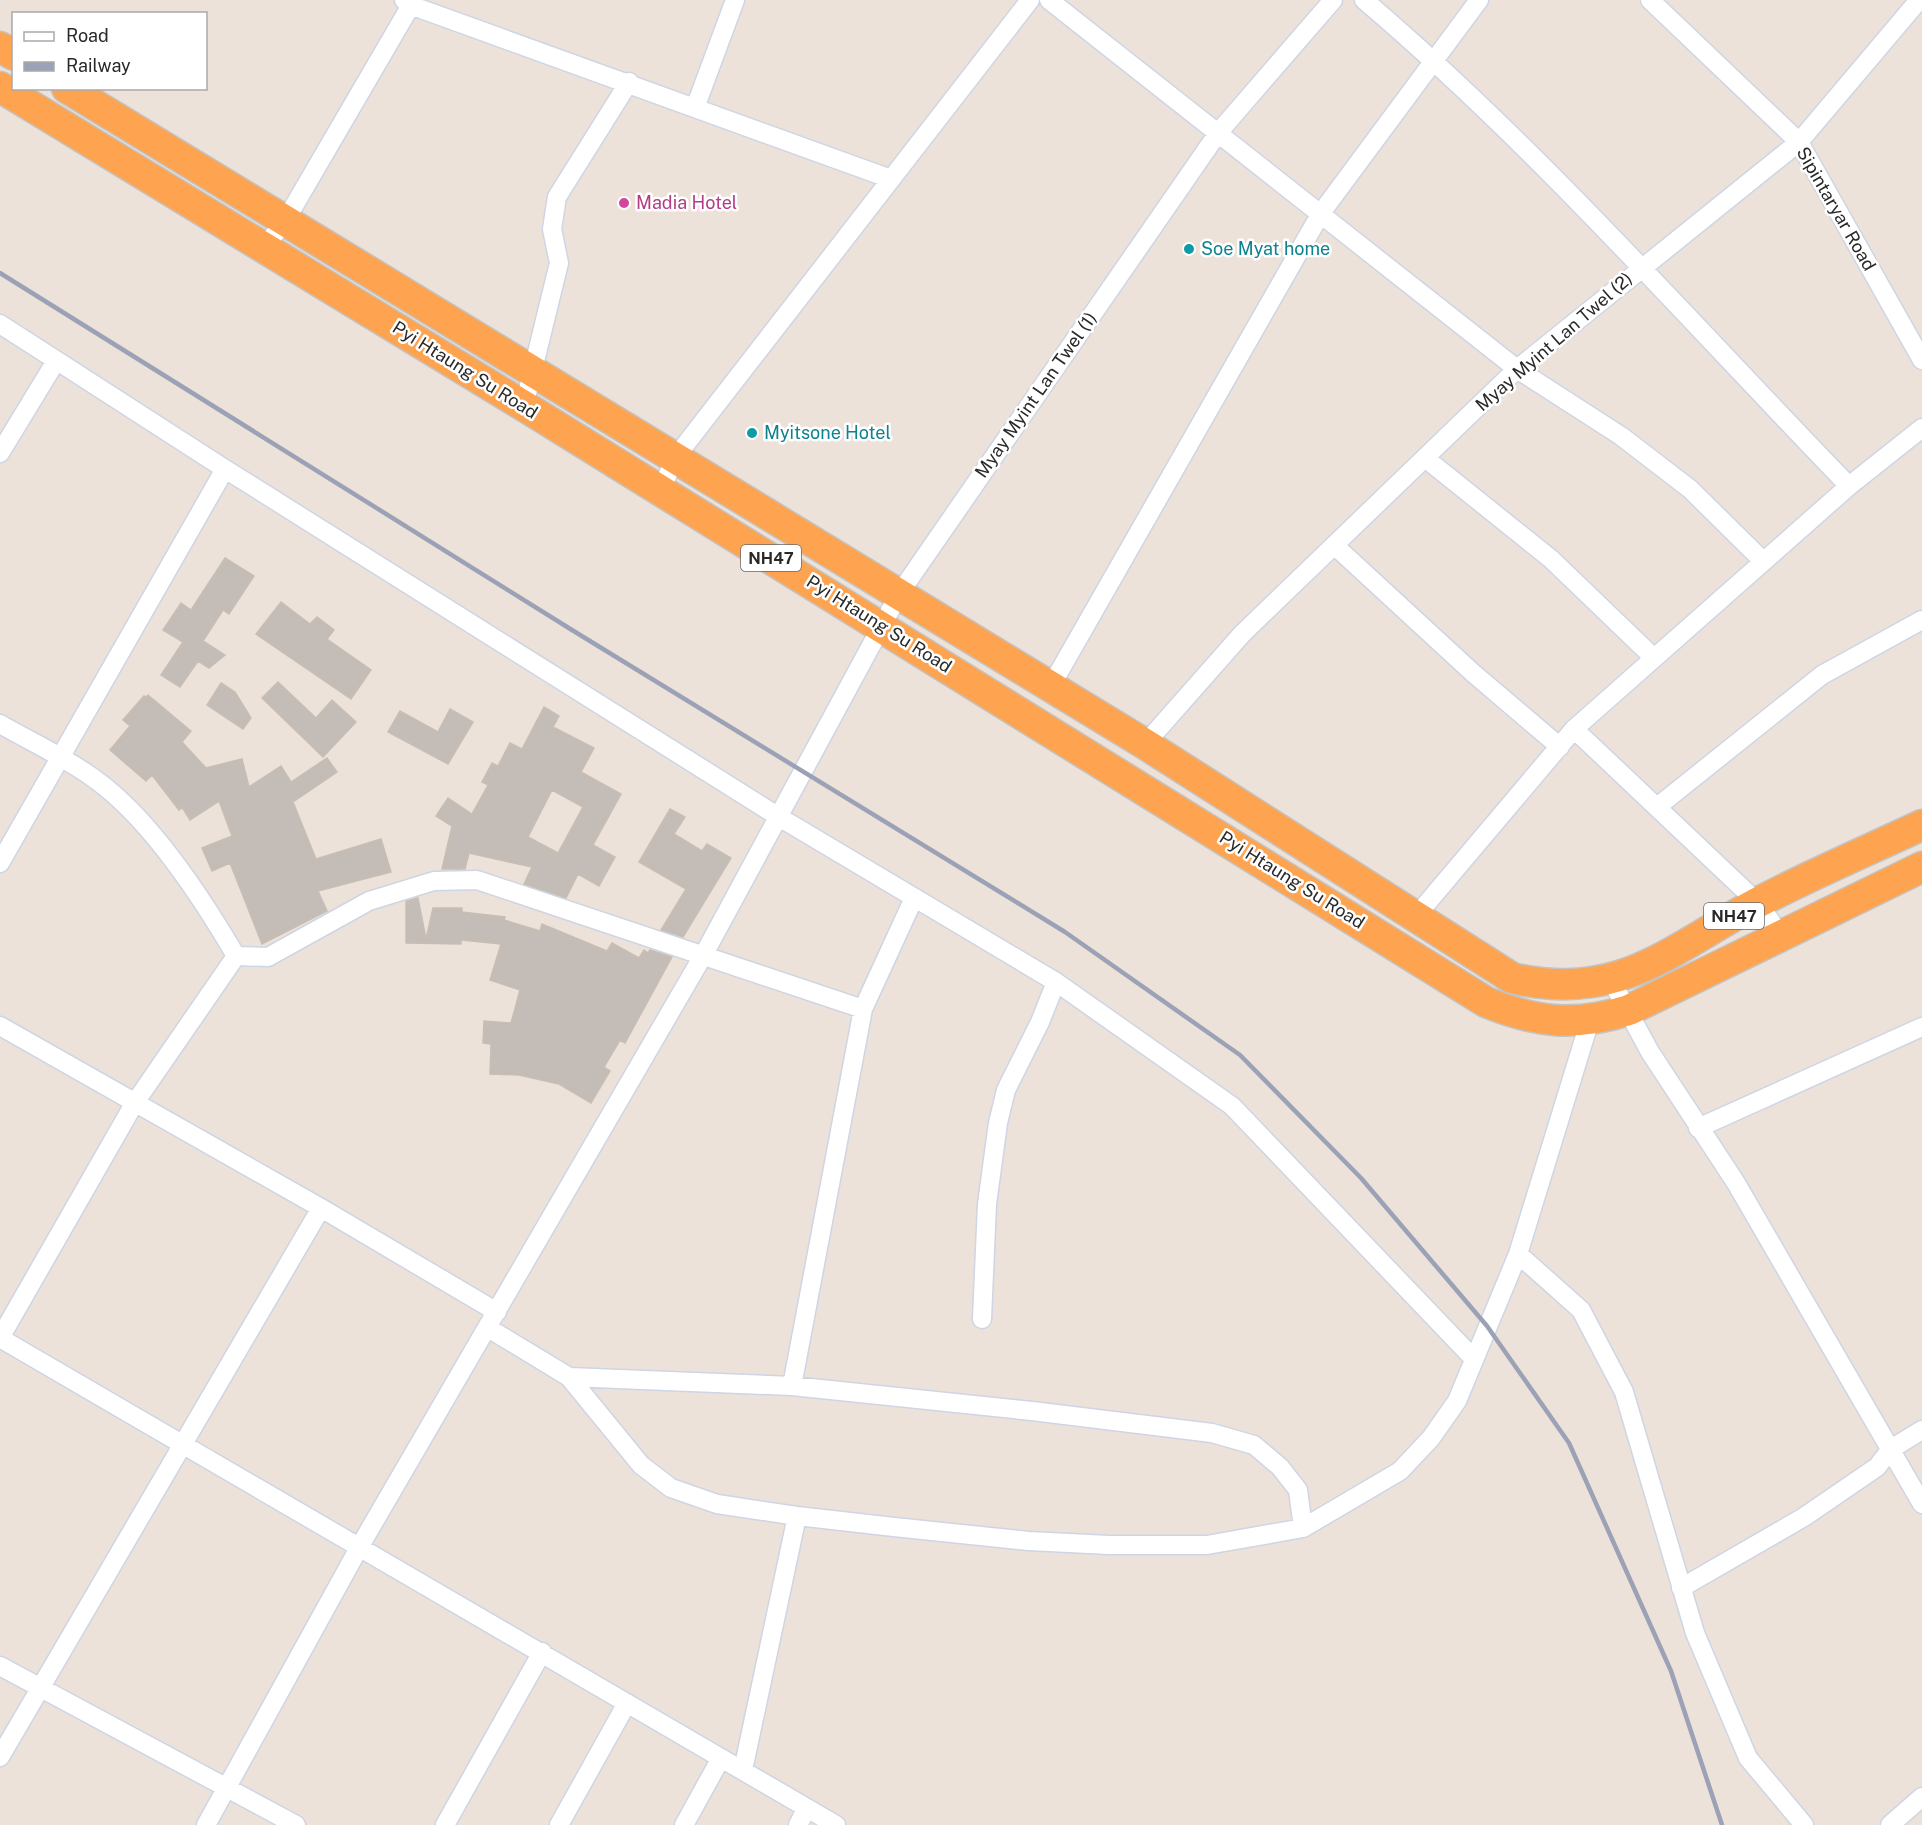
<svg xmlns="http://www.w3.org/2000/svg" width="1922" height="1825" font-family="'Public Sans',sans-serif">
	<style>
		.building { fill: #c4bcb6; stroke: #c8beb3; stroke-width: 1.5; fill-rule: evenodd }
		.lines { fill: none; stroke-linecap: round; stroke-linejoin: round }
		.minor-casing { stroke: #ced5e4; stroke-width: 21 }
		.trunk-casing { stroke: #c3c3c3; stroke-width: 33 }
		.minor { stroke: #fff; stroke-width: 18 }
		.trunk { stroke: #fea450; stroke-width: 30 }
		.rail { stroke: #9ba2b6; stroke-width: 4.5 }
		.hotel-dot { fill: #d1479c; stroke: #fff; stroke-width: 2 }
		.culture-dot { fill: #0f9aa8; stroke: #fff; stroke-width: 2 }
		.labels { text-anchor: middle; stroke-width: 5; stroke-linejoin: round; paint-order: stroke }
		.shield { fill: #fff; stroke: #696969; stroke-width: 1.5 }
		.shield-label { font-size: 16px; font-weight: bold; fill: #292929 }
		.hotel-label { font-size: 18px; fill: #b23c85; stroke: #fff; text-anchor: start }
		.street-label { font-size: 18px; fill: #292929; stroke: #fff }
		.culture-label { font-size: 18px; fill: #0d838f; stroke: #fff; text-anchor: start }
	</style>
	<rect width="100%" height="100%" fill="#ede2d9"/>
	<path class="building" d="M225,558l29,18 -25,38 -6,-4 -20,31 22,14 -16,13 -11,-7 -18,26 -19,-12 22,-33 -20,-12 18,-27 10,7z
		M281,602l29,22 7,-7 17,13 -7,9 44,31 -20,29 -95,-65z
		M278,682l38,36 16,-18 24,22 -33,35 -61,-59z
		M221,683l14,9 16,26 -8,11 -36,-24z
		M148,695l43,36 -9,11 24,26 36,-9 7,28 32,-21 10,16 36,-24 10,14 -44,30 23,57 65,-20 10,33 -73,19 9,20 -65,33 -32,-81 -18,8 -10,-23 30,-12 -13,-35 -29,19 -8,-13 -3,3 -27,-35 -6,6 -36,-31 20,-24 -7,-6 21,-24 2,1z
		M544,707l15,9 -6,11 41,21 -13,24 40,22 -28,51 22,12 -16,29 -21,-12 -12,24 -42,-14 8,-17 -63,-14 -4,16h-23l10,-43 -16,-10 12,-18 24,16 16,-29 -6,-3 10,-19 6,3 12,-23 12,6zM552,790l31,17 -25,46 -30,-16z
		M450,709l23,13 -25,42 -60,-32 12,-21 38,21z
		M670,809l15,8 -11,17 28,17 5,-7 24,14 -48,79 -22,-7 25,-41 -47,-27z
		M418,898l8,41 7,-31h29v4l43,5 -1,3 36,11 2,-7 65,27 5,-8 27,15 5,-8 4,3 2,-3 22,7 -47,86 -5,-3 -16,27 6,4 -19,32 -32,-19 -40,-9 -29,-1 1,-30 -8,-1 1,-22 27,2 9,-33 -30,-10 11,-36 -40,-4v4l-55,-1v-42z"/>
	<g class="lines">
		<defs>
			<path id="minor" d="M404,0l6,5 481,174
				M1049,0l468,369 104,67 69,53 73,72
				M1364,0c174,148 326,322 485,486
				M1650,0l149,142 123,218
				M695,108l40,-108
				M262,249l22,-26 130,-223
				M0,324l225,145 554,348 277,165 176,124 242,253
				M524,406l35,-143 -7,-34 5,-32 72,-115
				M0,453l56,-92
				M1425,458l126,101 103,99
				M661,490l14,-32 355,-458
				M1334,545l139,128 87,74
				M1051,686l270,-473 158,-213
				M0,724c31,18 67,34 96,56 54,39 106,118 140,176
				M1574,729l184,174 23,33
				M1145,744l97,-110 275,-265 282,-227 120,-142
				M1657,807l165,-132 100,-55
				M0,863l225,-394
				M1417,915l157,-186 275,-243 73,-58
				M1611,980l39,72 86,131 186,321
				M0,1026l321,182 176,104
				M1698,1128l224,-101
				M1518,1254l63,56 43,82 71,241 53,125 56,67
				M982,1319l5,-115 11,-81 8,-33 34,-68 16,-40
				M488,1328l81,49 72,88 30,23 46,16 80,12 97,11 135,14 80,4h98l96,-17 97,-57 31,-33 26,-37 61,-147 72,-234
				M0,1338l134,-234 102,-148 32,1 101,-56 65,-20 43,-1 386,129
				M0,1338l836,487
				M569,1377l223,9 240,25 180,22 42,12 26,22 18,23 5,38
				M792,1386l71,-377 51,-111
				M1681,1588l123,-71 73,-50 14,-18 31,-19
				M0,1666l296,159
				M0,1757l321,-549
				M743,1770l54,-254
				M206,1825l154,-279 344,-592 195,-360 319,-461 115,-133
				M445,1825l97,-173
				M559,1825l68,-122
				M684,1825l37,-67
				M798,1825l9,-17
				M1890,1825l32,-28"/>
			<path id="trunk" d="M0,47l14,8
				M0,87l524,319 962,596c51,21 89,25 143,8l293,-143
				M67,88l1078,656 367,234c107,25 157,-28 245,-75 53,-28 110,-52 165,-78"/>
		</defs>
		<use href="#minor" class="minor-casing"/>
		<use href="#trunk" class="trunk-casing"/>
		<use href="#minor" class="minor"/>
		<use href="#trunk" class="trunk"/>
		<path class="rail" d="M0,273l572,357 493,302 175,123 121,123 126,148 82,117 102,228 51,154"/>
	</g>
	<circle class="hotel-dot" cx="624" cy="203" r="6"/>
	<g class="culture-dot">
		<circle cx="1189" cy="249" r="6"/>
		<circle cx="752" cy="433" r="6"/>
	</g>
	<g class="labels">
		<g class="shield">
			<rect x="741" y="545" width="60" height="26" rx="4.5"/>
			<rect x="1704" y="903" width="60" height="26" rx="4.5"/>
		</g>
		<g class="shield-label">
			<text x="771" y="564">NH47</text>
			<text x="1734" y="922">NH47</text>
		</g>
		<g class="hotel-label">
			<text x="636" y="209">Madia Hotel</text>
		</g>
		<g class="street-label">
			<text transform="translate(1836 209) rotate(60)" y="6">Sipintaryar Road</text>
			<text transform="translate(1554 342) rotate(-41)" y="6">Myay Myint Lan Twel (2)</text>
			<text transform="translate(465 370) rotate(32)" y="6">Pyi Htaung Su Road</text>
			<text transform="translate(1036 395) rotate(-55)" y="6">Myay Myint Lan Twel (1)</text>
			<text transform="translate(879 624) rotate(32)" y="6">Pyi Htaung Su Road</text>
			<text transform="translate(1292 880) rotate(32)" y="6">Pyi Htaung Su Road</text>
		</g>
		<g class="culture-label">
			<text x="1201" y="255">Soe Myat home</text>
			<text x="764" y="439">Myitsone Hotel</text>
		</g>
	</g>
	<rect x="12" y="12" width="195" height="78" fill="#ffffff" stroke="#a9a9a9" stroke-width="1.5"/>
	<rect x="24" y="32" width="30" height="9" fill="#ffffff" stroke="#a9a9a9" stroke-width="1.5"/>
	<text x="66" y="42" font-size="18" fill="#292929">Road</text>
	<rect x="24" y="62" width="30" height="9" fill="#9ba2b6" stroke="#a9a9a9" stroke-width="1.5"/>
	<text x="66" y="72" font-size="18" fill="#292929">Railway</text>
</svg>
